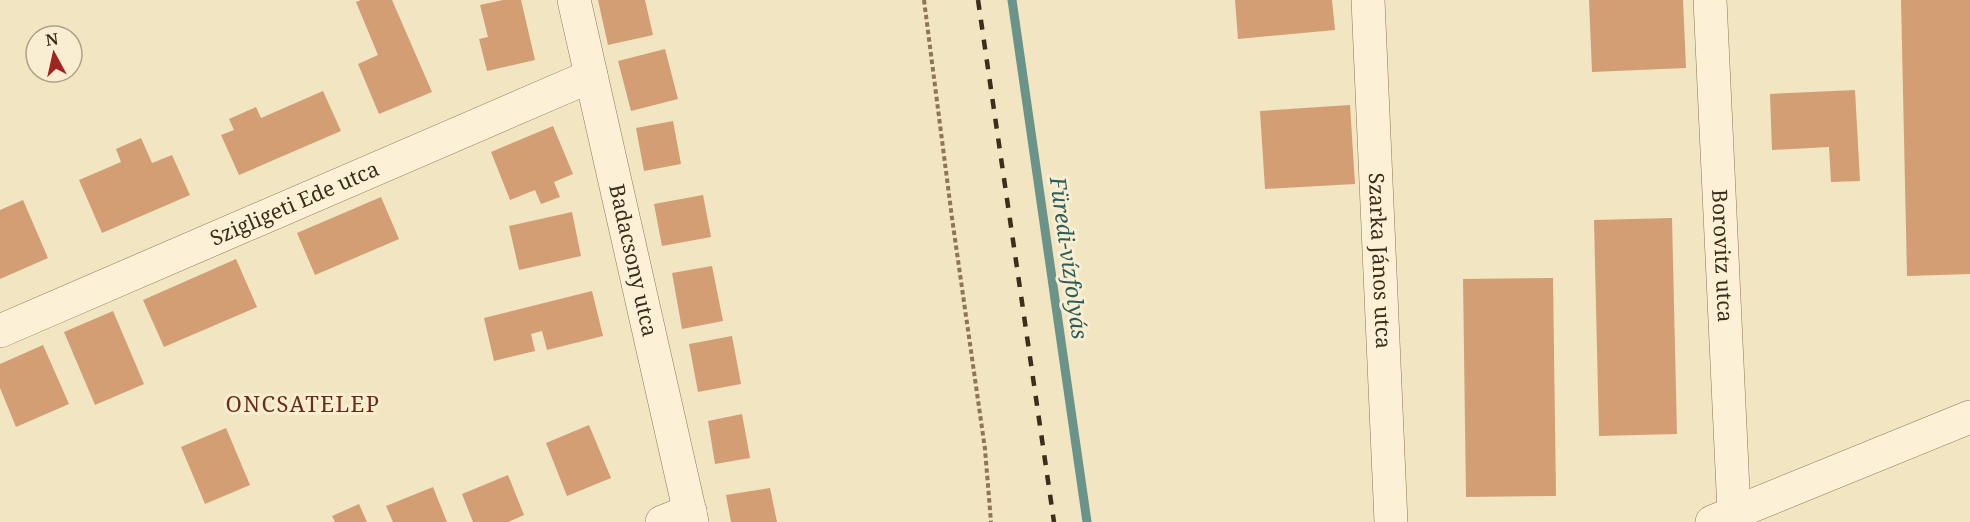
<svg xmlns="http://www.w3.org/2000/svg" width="1970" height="522" font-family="'Noto Serif',serif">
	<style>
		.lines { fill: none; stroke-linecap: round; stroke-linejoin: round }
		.stream { stroke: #6a938a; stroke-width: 9 }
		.building { fill: #d39e74 }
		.minor-casing { stroke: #8e7557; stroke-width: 34 }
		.path { stroke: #8e7557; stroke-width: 4; stroke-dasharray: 4.5 3; stroke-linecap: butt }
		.minor { stroke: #fcf1d6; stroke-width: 33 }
		.rail { stroke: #3c2d1d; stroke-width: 4.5; stroke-dasharray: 10 10; stroke-linecap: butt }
		.labels { text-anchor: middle; stroke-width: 6; stroke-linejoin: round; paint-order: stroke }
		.street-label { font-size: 21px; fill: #3c2d1d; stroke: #f9eed2 }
		.water-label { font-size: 22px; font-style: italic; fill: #2b5d5b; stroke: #f9eed2 }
		.neighbourhood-label { font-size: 22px; letter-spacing: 1.5px; fill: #6d2c18; stroke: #f9eed2 }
	</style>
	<rect width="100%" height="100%" fill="#f2e5c2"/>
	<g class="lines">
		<path class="stream" d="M1012,0l75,522"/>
	</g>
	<path class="building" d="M361,0h31l40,92 -53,22 -21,-50 20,-9 -22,-53z
		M503,0h18l14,60 -48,11 -8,-32 9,-2 -8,-32z
		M598,0h47l8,35 -45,10z
		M1235,0h97l3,30 -97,9z
		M1589,0h94l3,68 -94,4z
		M1901,0h69v274l-63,2z
		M665,49l13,50 -47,12 -13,-50z
		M1855,90l5,91 -29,1 -2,-35 -57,3 -2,-56z
		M323,91l18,40 -102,44 -18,-40 13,-5 -5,-11 27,-12 5,11z
		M1350,105l5,79 -90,5 -5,-78z
		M673,121l8,43 -37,7 -8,-43z
		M553,126l20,48 -19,8 6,15 -19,7 -6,-14 -25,10 -19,-48z
		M141,138l11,25 20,-8 18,40 -88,38 -23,-53 42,-18 -5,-13z
		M703,195l8,42 -49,9 -8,-42z
		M381,197l18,42 -84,36 -18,-42z
		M23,200l25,58 -48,21v-69z
		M572,212l9,44 -62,14 -10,-44z
		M1672,218l5,216 -78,2 -5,-216z
		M236,259l21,48 -93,40 -21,-47z
		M712,266l11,55 -41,8 -10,-56z
		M1553,278l3,218 -90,1 -3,-218z
		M592,291l11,45 -56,14 -5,-19 -11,3 4,17 -41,10 -10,-43z
		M113,311l31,73 -49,21 -31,-73z
		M732,336l9,48 -43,8 -9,-48z
		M43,345l26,59 -53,23 -16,-39v-24z
		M742,414l8,44 -35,6 -7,-43z
		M589,425l22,53 -44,18 -21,-53z
		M226,428l24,57 -45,19 -24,-57z
		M508,475l16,40 -16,7h-35l-11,-28z
		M433,487l14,35h-54l-7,-16z
		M770,488l7,34h-46l-5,-27z
		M359,504l8,18h-32l-3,-6z"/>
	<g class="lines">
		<defs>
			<g id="minor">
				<path id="s1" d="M574,0l118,522"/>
				<path id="s2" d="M1368,0l23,522"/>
				<path id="s3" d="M1710,0l24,512"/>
				<path id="s4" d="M0,331l591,-255"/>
				<path d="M662,522l28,-11"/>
				<path d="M1712,522l258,-105"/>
			</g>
		</defs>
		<use href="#minor" class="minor-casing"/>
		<path class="path" d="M924,0l28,218 33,231 6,73"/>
		<use href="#minor" class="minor"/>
		<path class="rail" d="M978,0l76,522"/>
	</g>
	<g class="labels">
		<g class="street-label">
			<text dy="7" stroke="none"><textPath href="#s4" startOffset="321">Szigligeti Ede utca</textPath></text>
			<text dy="7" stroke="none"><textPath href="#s3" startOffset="256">Borovitz utca</textPath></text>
			<text dy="7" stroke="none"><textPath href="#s1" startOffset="267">Badacsony utca</textPath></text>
			<text dy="7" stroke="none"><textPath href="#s2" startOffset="261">Szarka János utca</textPath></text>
		</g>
		<g class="water-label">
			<text transform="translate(1069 258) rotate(82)" y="8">Füredi-vízfolyás</text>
		</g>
		<g class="neighbourhood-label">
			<text x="303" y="412">ONCSATELEP</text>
		</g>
	</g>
	<g transform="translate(54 54) rotate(352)"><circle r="28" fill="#f9eed2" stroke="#ada18a" stroke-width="1.5"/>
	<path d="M0-4.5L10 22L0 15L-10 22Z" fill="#a22422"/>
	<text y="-9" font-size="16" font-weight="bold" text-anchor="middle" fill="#3c2d1d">N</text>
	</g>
</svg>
